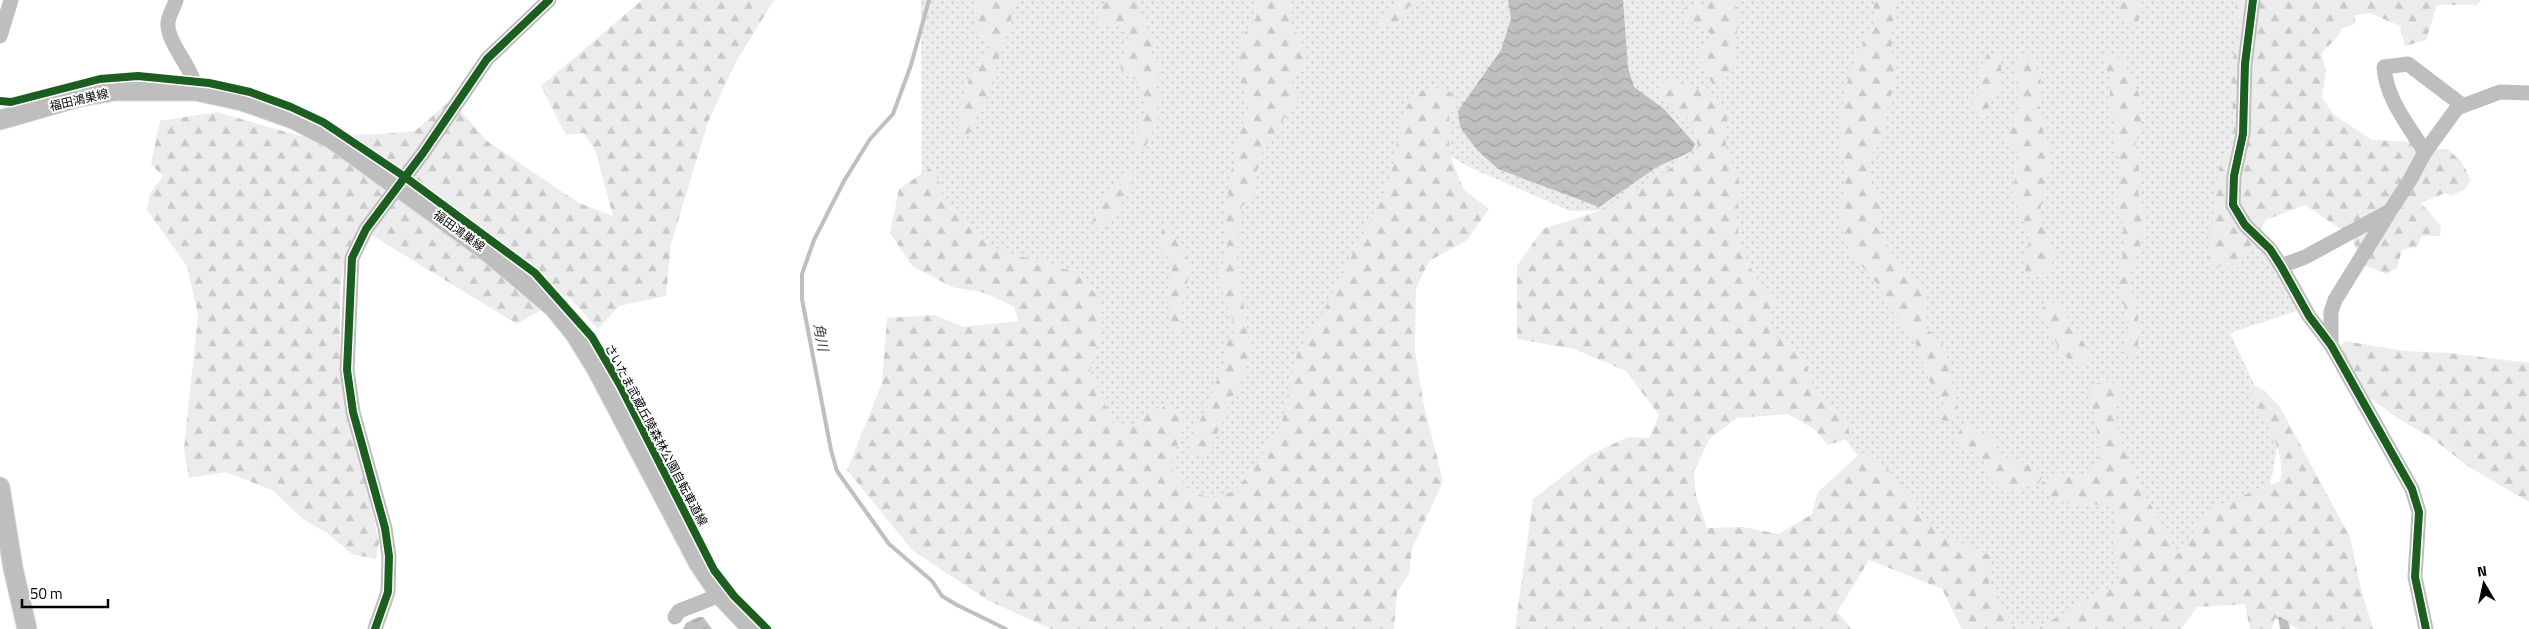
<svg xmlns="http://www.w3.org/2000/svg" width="2529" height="629" font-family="'Titillium Web','Noto Sans JP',sans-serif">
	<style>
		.grass { fill: url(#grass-dots) }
		.forest { fill: url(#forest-firs) }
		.water { fill: url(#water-waves) }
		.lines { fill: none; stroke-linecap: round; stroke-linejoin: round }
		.stream { stroke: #bfbfbf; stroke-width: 4 }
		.major-casing { stroke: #dbdbdb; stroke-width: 21 }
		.minor { stroke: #bebebe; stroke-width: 15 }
		.major { stroke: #bebebe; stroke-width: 19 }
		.cycleway-casing { stroke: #fff; stroke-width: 11 }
		.cycleway { stroke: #1b5e20; stroke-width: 8 }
		.labels { text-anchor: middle; stroke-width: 4; stroke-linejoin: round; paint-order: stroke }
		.street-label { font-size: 12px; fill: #000; stroke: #fff }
		.water-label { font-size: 14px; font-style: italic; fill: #444; stroke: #fff }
	</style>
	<defs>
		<pattern id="grass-dots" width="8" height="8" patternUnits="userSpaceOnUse" patternTransform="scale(1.25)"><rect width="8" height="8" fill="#ececec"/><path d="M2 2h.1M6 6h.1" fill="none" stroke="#c9c9c9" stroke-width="1.8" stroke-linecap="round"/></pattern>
		<pattern id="forest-firs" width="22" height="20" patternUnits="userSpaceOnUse" patternTransform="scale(1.25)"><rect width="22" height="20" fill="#ececec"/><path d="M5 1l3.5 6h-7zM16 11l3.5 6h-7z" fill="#c9c9c9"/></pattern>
		<pattern id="water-waves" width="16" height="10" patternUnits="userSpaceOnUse" patternTransform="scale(1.25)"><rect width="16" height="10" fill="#bfbfbf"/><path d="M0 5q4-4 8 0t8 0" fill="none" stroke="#a2a2a2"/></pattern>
	</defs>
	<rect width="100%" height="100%" fill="#fff"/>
	<path class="grass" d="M921,0h1345l-11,228 44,82 -69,23 49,104 -9,49 -129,107 -102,36h-26l-128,-138 -82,-106 -189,-175 -44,1 -101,-44 -46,-27 -156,382 -75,-15 -96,-64 -47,-122 -127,-132z"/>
	<path class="forest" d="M642,0h132l-40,65 -26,57 -37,122 -5,52 -47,10 -21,23 -31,-34 -50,29 -157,-96 -15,33 -5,28v81l39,172 -3,17 -24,-5 -25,-21 -24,-14 -31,-29 -46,-18 -37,6 -5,-29 14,-135 -11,-48 -40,-56 3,-16 13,-18 -12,-12 9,-43 57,-9 83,24 82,-2 33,-3 36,-31 36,41 92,62 34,13 -17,-64 -12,-19 -18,2 -25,-49z
		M977,0h38l-6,31 -10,21v9l-5,8 -1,12 -17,38 -2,10 -9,7 -7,-6 3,-24 10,-33 8,-6 10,-18 -2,-9 -7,-2 -3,-6z
		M1106,0h31l4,16 12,26 -2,13 10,13 -6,18c9,22 1,45 -12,63l-8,2 3,-25 9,-14 -6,-25 -6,-8 -13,-6 -3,-12c11,-16 13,-22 2,-38l-20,3 -4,-10z
		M1256,0l36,1 -1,21 14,26 -1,15 -9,12 -4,11 7,11 -34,52 -7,21v15l-3,11 -12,10 -4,19 -1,39 13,83 -4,20 -7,19 -10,17 -5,16 -20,41 -13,-8 -1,-14 18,-32 8,-24 8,-16 3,-26 10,-10 -13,-31 -4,-28 8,-22 -5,-28 5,-18 1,-27 7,-17 -1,-13 13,-37 -2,-15 -9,-20 1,-16 6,-24 12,-16z
		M1395,0h30l-8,6h-9l-8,14 -17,8 -4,-9 14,-10z
		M1707,0h28l3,17 -4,49 -15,22c-14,-10 -16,-18 -19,-35l8,-10 2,-10 -23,-14 -5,-9 7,-5h14z
		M1874,0h18l3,5 -4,35 4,39 -11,42 2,18 -11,10 -8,14 4,17 8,15 3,21 -2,16 16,29 15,12 15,19 1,37 15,14 6,18 9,45 -4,11 -5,4 -7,-1 3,-17 -11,-12 -18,-50 -27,-35 -9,-20 -26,-30 -9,-19 -4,-26 7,-44 -7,-16v-31l10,-50 24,-47z
		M2120,0h22v12l-9,19 -12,-16z
		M2235,0h247l-6,5h-39l-11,35 -21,6 -5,-20 -30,-13 -15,2v9l-13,4 -5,9 -16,17 5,16 -4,27 11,17 39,26 41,2 23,7h11l14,12 10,19 -6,9 -14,7 -6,-3 -24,10 20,23 -1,10h-18l-5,11 -15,3 -5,18 -10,6 -24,-9 -12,-29 -46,-31 -39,15 -30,50 -28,-7 11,-94 15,-30 -3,-73 8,-29z
		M2020,52l12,8 8,15 1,14 -2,16 5,14 -1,16 7,15v15l-11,49 14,38 -3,19 -14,4 -11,-1 4,-33 -2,-15 -15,-30 8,-46 -13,-5 -2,-13 17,-22c-2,-20 -12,-39 -2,-58z
		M2108,52l15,8 19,41 -1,23 -6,22 4,16 -1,31 8,18 -2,25 -15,36 3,21 6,20v33l-9,14 -3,-16 2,-14 -2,-17 -8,-32 7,-38 -3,-25 -6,-12 5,-36 -8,-37 1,-13 -4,-19v-21l-5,-15z
		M1988,53l13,4c1,33 -5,34 -18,62l-11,-15 8,-16v-20z
		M1665,79l36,11 18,11 9,14 -3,22 2,16 11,21 2,16 -3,26 2,25 19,43 13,9 6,13 -10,7 10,24 18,11 10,12 10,35 32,26 3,17 -22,7 -14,-16 -26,-15 -51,4 -27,20 -16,33 2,24 11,33 35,-1 37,7 33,-20 6,-22 44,-40 22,13 24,26 14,27 27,21 27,9 15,8 -2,27 23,41 31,1 80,-46 -10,-24 1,-51c-27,1 -46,4 -70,-10l-2,-11 19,-8 28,-2 12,-18 -12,-68 19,-8 14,12 -8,23 6,23 16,42 42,75 32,-46 70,-27c7,-29 -15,-60 -28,-86v-6l4,-3 8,4 16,17 70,130 11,52 12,40h-74l-24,-11 -3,11h-22l-5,-25 -48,3 -16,22h-219l-20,-40 -73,-29 -32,52 15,17h-337l18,-130 59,-45 36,-17 21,1 10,-23 -33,-44 -52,-22 -57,-10v-73l26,-37 56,-18 100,-60 -7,-30 -21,-15 -15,-15z
		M1442,87l13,9 1,7 -7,13v37l15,37 25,19 -23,32 -37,20 -13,27 -1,64 8,49 20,80 -31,68 -3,25 -12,18 -3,37h-343l-62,-28 -77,-51 -65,-80 35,-87 5,-65 47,-3 30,12 55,-6 -6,-15 -28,-13 -33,-6 -40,-21 -22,-33 9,-44 34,-23 14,39 38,37 25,13 38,6 10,6 22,7 19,25 2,29 -11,42 23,53 27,2 5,-12 14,-3 11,-7 15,13 -14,53 19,22 20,7 23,-6 13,-14 35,-52 16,-74 26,-40 60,-116 8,-22 12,-62 15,-21z
		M1125,171l8,1 -7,24 -20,33 -7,1 -6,-10c9,-21 20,-31 32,-49z
		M1167,226c9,12 13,25 24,36 -1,16 -5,21 -8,36 -3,13 2,24 -6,35l-8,-2 2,-25 -5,-11 6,-24 -2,-14 -7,-2 -3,-6 2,-20z
		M2048,301l11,4 30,46 -2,11 -10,4 -16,-14 -19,-36v-8z
		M2345,341l60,10 44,2 80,10v139l-60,-35 -37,-29 -33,-19 -32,-23 -29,-45z
		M1968,425l25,13 1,11c12,11 24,14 40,15l9,12 -6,9 -16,3 -16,6 -17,-16c-3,-35 -21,-20 -34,-38l8,-13z"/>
	<path class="water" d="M1508,0h115l5,68 6,19 30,22 31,35 -3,7 -35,16 -58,40 -101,-38 -21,-19 -17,-23 -2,-16 43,-61 10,-31z
		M2278,616l10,5 2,8h-10z
		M698,617h5l9,12h-29l3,-6z"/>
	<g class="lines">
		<path class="stream" d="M929,0l-18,65 -18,49 -23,25 -26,42 -30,59 -12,34v25l29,151 6,21 52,73 43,37 10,15 15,9 49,24"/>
		<defs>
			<path id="major" d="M0,120l80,-23 35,-6h81l46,10 51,18 39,20 157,114 65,55 21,26 21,34 103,196 21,31 32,34
				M0,487l13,81 14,61"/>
		</defs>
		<use href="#major" class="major-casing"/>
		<path class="minor" d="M176,0c-2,7 -7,15 -8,22 -2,21 26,46 28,69
			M2253,0l-8,64 -2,70 -9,42 -1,29 12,20 25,24 11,17 28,50 22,29 81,144 7,23 -4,65 11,52
			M0,36l11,-36
			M2425,152c-16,-26 -39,-53 -41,-85l24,-3 54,41
			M2281,266l24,-9 85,-46 20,-31 15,-28 32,-44 43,-16 29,1
			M2331,345v-33l4,-12 55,-89
			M675,617l4,-6 41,-16
			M375,629l13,-37 1,-36 -4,-28 -32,-116 -6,-42 5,-112 14,-29 57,-76 64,-94 62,-59"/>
		<use href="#major" class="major"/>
		<defs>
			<path id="cycleway" d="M2253,0l-8,64 -2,70 -9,42 -1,29 12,20 25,24 11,17 28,50 22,29 81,144 7,23 -4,65 11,52
				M0,101l11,1 89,-23 38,-3 71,7 41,9 41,15 32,15 82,55 130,96 57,64 28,48 94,185 20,26 33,33
				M375,629l13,-37 1,-36 -4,-28 -32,-116 -6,-42 5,-112 14,-29 57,-76 64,-94 62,-59"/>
		</defs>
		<use href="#cycleway" class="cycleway-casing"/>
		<use href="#cycleway" class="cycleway"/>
	</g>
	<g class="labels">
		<g class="street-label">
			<text transform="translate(79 100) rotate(-13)" y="4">福田鴻巣線</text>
			<text transform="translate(459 231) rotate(36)" y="4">福田鴻巣線</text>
			<text transform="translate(656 435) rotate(62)" y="4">さいたま武蔵丘陵森林公園自転車道線</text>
		</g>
		<g class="water-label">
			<text transform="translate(821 337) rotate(79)" y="5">角川</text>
		</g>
	</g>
	<g transform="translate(2484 584) rotate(351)" stroke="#ffffff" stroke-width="4" paint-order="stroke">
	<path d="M0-4L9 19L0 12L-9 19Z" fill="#000000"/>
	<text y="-8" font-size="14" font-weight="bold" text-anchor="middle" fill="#000000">N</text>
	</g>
	<path d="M22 599v8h86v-8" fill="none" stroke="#000000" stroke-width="2.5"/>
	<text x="30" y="599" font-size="15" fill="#000000" stroke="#ffffff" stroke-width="4" paint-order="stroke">50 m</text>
</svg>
